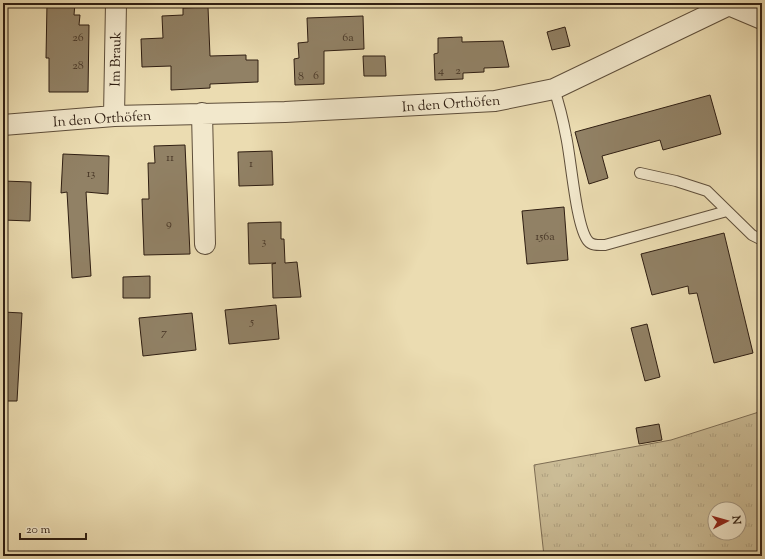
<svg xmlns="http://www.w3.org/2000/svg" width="765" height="559" font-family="'Sorts Mill Goudy',serif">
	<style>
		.grass { fill: url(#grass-tufts); stroke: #7d6d54; fill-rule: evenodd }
		.building { fill: #918165; stroke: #2f1e12 }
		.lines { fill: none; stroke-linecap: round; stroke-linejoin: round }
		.service-casing { stroke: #5e4e3a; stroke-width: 12 }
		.minor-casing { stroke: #5e4e3a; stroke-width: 22 }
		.service { stroke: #f2e8cc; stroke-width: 10 }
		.minor { stroke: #f2e8cc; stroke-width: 20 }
		.labels { text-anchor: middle; stroke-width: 3; stroke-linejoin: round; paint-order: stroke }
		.number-label { font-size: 12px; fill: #483727 }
		.street-label { font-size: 14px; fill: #2f1e12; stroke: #f2e8cc }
	</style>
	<defs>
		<pattern id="grass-tufts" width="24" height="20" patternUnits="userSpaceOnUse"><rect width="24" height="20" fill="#cbbc96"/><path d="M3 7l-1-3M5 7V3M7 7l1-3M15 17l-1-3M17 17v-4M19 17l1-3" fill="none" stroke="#afa180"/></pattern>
	</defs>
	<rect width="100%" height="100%" fill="#ebdcb1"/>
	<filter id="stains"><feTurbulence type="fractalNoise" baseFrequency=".005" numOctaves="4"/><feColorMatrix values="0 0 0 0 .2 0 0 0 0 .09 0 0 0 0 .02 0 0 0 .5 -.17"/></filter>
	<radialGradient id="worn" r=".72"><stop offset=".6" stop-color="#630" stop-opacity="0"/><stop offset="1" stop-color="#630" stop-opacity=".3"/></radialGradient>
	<path class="grass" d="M762,411v145h-218l-10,-91 137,-25zM715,509h24v24h-24z"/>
	<path class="building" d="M47,3h28l-1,12h6l-1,10h10l-1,67h-39v-34h-3z
		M208,7l2,49 36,-1v5h12v22l-48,2v4l-39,2v-24l-29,1 -1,-28 22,-1 -1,-22 21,-1v-7z
		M363,16l1,33 -40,2v33l-29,1 -1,-26 5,-1 -1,-15 10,-1 -1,-24z
		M565,27l5,19 -18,4 -5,-18z
		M462,37v5l41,-1 6,26 -25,1v4l-21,1v6l-28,1 -1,-26 4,-1v-15z
		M363,56h22l1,20h-22z
		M710,95l11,39 -58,16 -3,-10 -58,16 6,22 -19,6 -14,-52z
		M185,145l5,109 -46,1 -2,-56h7l-1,-36h7l-1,-17z
		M272,151l1,34 -34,1 -1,-34z
		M63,154l46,2 -1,38 -22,-2 5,84 -19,2 -5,-86 -6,1z
		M3,181l28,1 -1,39 -27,-1z
		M564,207l4,53 -41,4 -5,-53z
		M281,222v17h3l1,24 12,-1 4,35 -28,1 -1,-34 4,-1 -27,1 -1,-41z
		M724,233l29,120 -39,10 -17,-70 -8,1 -1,-8 -36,9 -11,-41z
		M150,276v22h-27v-21z
		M276,305l3,34 -50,5 -4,-34z
		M3,312l19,1 -5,88h-14z
		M192,313l4,37 -53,6 -4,-38z
		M647,324l13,53 -15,4 -14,-53z
		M659,424l3,16 -23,4 -3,-16z"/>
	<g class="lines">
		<defs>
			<path id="service" d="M554,89c5,15 9,31 12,47 5,22 10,91 22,105 4,5 11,4 17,4l122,-34
				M640,173l36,8 31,10 45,44 10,5"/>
			<path id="minor" d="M724,3l38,16
				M202,113l3,131
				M114,116l2,-113
				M3,125l111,-9 171,-4 210,-11 59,-12 175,-84"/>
		</defs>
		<use href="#service" class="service-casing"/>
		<use href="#minor" class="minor-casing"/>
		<use href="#service" class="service"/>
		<use href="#minor" class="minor"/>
	</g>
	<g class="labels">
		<g class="number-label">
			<text x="78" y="41">26</text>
			<text x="348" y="41">6a</text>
			<text x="78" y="69">28</text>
			<text x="441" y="74">4</text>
			<text x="458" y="74">2</text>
			<text x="316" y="79">6</text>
			<text x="301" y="80">8</text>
			<text x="170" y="161">11</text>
			<text x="251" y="167">1</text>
			<text x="91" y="177">13</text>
			<text x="169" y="227">9</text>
			<text x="545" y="240">156a</text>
			<text x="264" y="245">3</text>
			<text x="252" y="325">5</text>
			<text x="164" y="336">7</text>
		</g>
		<g class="street-label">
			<text transform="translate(115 59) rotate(-89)" y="5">Im Brauk</text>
			<text transform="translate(451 103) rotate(-4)" y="5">In den Orthöfen</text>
			<text transform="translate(102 118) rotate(-4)" y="5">In den Orthöfen</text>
		</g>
	</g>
	<rect width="765" height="559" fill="none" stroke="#ebdcb1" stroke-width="16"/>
	<rect x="4" y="4" width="757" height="551" fill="none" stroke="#2f1e12" stroke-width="2"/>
	<rect x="8" y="8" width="749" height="543" fill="none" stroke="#2f1e12"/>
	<g transform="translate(727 521) rotate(84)"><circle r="19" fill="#f2e8cc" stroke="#a49782"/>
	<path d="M0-3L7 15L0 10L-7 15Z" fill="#8f2418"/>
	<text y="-6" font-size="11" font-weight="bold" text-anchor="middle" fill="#2f1e12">N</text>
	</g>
	<path d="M20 533v6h66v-6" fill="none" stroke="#2f1e12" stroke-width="2"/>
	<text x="26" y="533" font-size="12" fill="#2f1e12" stroke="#f2e8cc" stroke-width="3" paint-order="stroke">20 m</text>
	<rect width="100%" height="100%" filter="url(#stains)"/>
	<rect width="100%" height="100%" fill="url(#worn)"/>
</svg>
